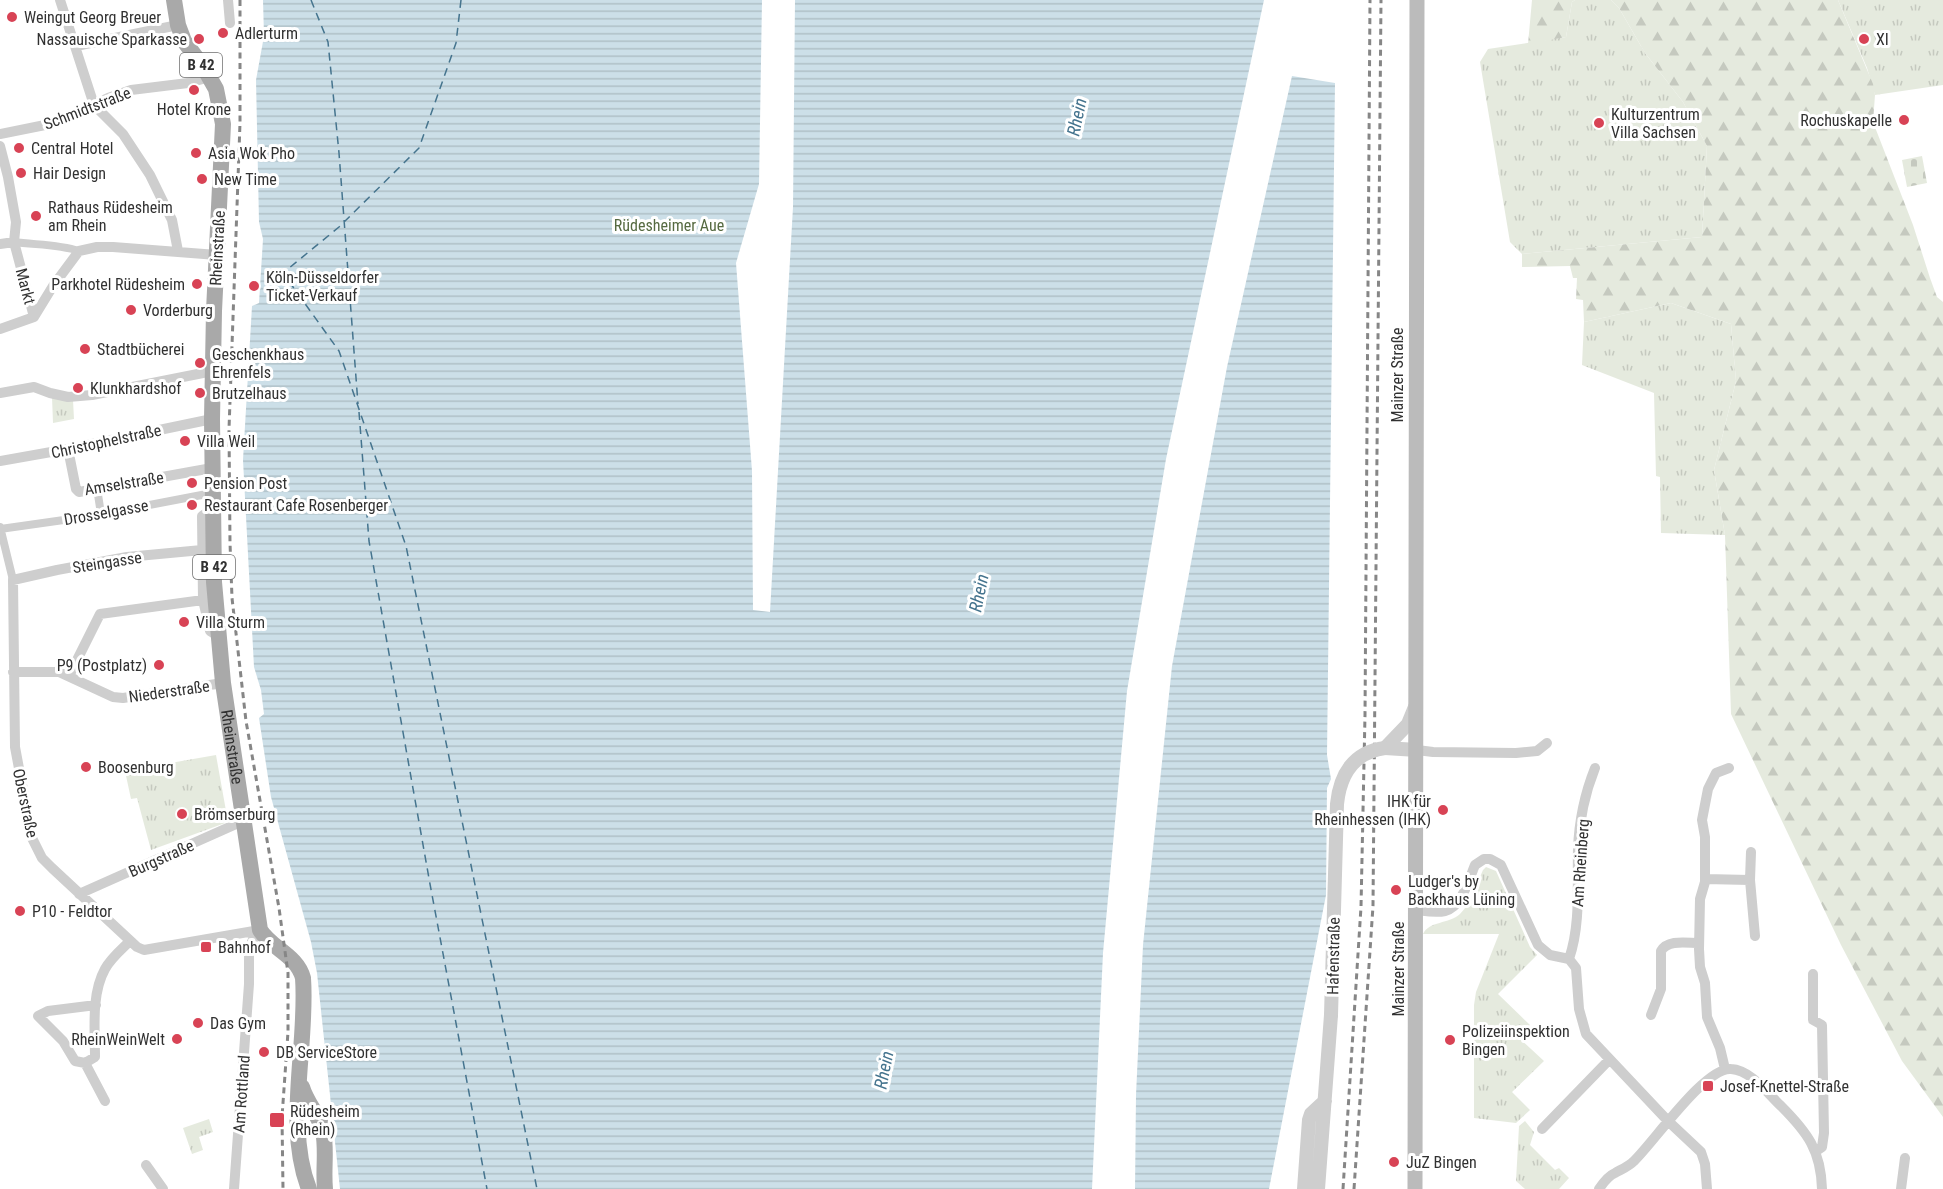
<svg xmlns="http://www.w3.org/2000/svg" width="1943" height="1189" font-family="'Roboto Condensed',sans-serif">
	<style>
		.grass { fill: url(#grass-tufts) }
		.forest { fill: url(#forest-firs) }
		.cemetery { fill: url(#cemetery-stones) }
		.water { fill: url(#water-rules) }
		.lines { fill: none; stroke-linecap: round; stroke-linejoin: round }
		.ferry { stroke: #45748e; stroke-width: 1.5; stroke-dasharray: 8 6; stroke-linecap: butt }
		.pedestrian { stroke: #cecece; stroke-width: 8 }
		.minor { stroke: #cecece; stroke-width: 10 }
		.tertiary { stroke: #cecece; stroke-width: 14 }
		.secondary { stroke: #bbb; stroke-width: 15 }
		.primary { stroke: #a9a9a9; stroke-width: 16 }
		.rail { stroke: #868686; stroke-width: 3; stroke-dasharray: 6 4.5; stroke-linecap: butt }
		.tertiary-bridge { stroke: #cecece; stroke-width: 14 }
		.poi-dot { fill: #d84355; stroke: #fff; stroke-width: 2 }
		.labels { text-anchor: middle; stroke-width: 6; stroke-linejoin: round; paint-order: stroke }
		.shield { fill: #fff; stroke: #6f6f6f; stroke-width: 1.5 }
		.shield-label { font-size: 15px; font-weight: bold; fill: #313131 }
		.poi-label { font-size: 16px; fill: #313131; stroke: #fff; text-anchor: start }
		.street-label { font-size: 16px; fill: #313131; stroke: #fff }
		.park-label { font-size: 16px; fill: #566a41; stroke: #fff }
		.water-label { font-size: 18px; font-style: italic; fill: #45748e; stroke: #fff }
	</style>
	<defs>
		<pattern id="grass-tufts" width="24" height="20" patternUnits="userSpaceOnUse" patternTransform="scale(1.5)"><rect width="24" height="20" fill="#e5eade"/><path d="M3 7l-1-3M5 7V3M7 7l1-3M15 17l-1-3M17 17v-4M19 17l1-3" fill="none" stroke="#c5c9bf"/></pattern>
		<pattern id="forest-firs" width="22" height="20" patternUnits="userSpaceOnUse" patternTransform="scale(1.5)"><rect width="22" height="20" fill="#e5eade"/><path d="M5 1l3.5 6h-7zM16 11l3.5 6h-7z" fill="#c5c9bf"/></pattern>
		<pattern id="cemetery-stones" width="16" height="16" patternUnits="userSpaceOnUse" patternTransform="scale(1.5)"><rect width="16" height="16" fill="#e5eade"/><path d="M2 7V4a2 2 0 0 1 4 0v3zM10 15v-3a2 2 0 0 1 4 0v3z" fill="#c5c9bf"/></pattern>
		<pattern id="water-rules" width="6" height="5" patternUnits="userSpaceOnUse" patternTransform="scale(1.5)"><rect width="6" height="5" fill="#ccdfe8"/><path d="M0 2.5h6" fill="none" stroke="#b0c0c7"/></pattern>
	</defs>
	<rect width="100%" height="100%" fill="#fff"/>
	<path class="grass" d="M1575,0h36l8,8 26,45 38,49 24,44 -5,91 -180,17 -12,-12 -30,-180 8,-13 78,-12 6,-35z
		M1838,0h105v85l-68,10 -8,-27z
		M1671,303l60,21 5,57 -22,89 11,65 -64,-2 -1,-56 -4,-1 -2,-83 -72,-28 2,-43z
		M52,397l21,3 1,19 -21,4z
		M216,755l12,67 -77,28 -14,-52 -6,1 -6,-28z
		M1486,867l10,4 34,76 7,8 -39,39 32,31 -11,13 25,23 -32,31 18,18 -14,13 -42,-5v-113l2,-13 23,-58h-76c6,-13 26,-10 37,-20 12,-12 16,-29 23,-44z
		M209,1119l4,13 -14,5 4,13 -11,4 -9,-26z
		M1525,1121l9,11 -4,13 25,25 4,-2 10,10 -10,11h-34l-9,-8 3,-55z"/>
	<path class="forest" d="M1532,0h43l-3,2 -6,35 -38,7z
		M1611,0h227l35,84 2,11 -2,27 40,103 17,53 7,19 6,5v815l-41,-56 -61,-116 -110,-231 -6,-179 -11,-65 22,-89 -5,-57 -60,-21 -87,19 -1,-22 -7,-1 1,-21h-4l-3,-12 -48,1v-13l180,-17 5,-91 -24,-44 -38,-49 -26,-45z"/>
	<path class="cemetery" d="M1922,156l5,27 -20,4 -5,-27z"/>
	<path class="water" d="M263,0h499l-3,184 -23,79 16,208 1,139 17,2 23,-405 2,-207h469l-98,459 -39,232 -24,262 -11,236h-752l-23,-216 -6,-31 -40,-145 -12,-79 5,-4 -3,-24 -7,-23 -11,-207 9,-154 7,-3 4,-64 -4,-17 -3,-142 8,-44z
		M1292,76l43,7 -8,672 4,24 -4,9 -1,107 -57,294h-134l1,-94 7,-150 29,-279 55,-299z"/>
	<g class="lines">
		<path class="ferry" d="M311,0l17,42 11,111 19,251
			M461,0l-5,43 -37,105 -80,79 -56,46 56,78 67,195 131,643
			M359,412l10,129 61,343 57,305"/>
		<path class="pedestrian" d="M14,242c21,3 44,2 65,9
			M97,488l4,26
			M0,527l13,53
			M0,529l92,-13 120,-23"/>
		<path class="minor" d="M60,0l34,105 29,29 27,41 22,45 6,31
			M228,0l2,23
			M76,46l102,-21
			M0,134l50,-10 58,-26 23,-8 57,-7 22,-6
			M0,146l8,31 8,45 -2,20 20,75
			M0,244l14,-2
			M34,317l19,-31 26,-35 18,-4h16l104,8
			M0,329l34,-12
			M0,393l34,-6 16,6 18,4 24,-2 121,-24
			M68,449l8,40 3,3 133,-24
			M0,461l68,-12 144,-30
			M212,509l-10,7 1,84 7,31 8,5
			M202,550l-75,7 -70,13 -44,10 2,167 17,91 10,20 10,10 85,79 7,3 116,-20
			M13,672h46l54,25 10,1 100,-15
			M69,676l31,-62 103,-14
			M1417,750l16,2 83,1 21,-2 10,-8
			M1705,879l45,1 5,56
			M1750,880l1,-28
			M79,894l164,-73
			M1416,910c9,1 20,3 29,1 17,-4 24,-32 30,-46l9,-6h6l11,6 37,80 12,10 19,4 7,9 3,41 7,25 82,87 33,31 4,12 2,25
			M1569,959c12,-35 8,-74 9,-110 1,-27 7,-56 17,-81
			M1813,974v46l9,5 2,108 -2,14 -6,4
			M1651,1015l10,-26v-38c7,-12 26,-8 38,-8
			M85,1063l-10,-2 -12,-20 -25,-25 10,-5 48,-6
			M1725,1069l-5,-21 -13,-31 -2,-34 -5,-16 -1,-18 1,-50 5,-17v-45l-3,-17 6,-31 8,-16 13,-5
			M105,1101l-20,-38 10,-6c0,-27 -4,-63 10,-88 6,-11 16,-19 25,-28
			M1542,1129l67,-69
			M146,1165l17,24
			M234,1189l15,-205v-35l5,-12 6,-7
			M1599,1189c4,-6 9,-13 16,-16 7,-4 13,-6 19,-12 20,-19 71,-94 97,-92 20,1 37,25 50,37 27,27 40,45 41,83
			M1901,1189l4,-31"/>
		<path class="tertiary" d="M1385,748l23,-24 7,-17
			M1385,748l32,2
			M1304,1189l5,-69 2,-6 14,-13
			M1318,1189l13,-174"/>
		<path class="secondary" d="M1415,1189l2,-1189"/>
		<g class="primary">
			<path id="s1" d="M174,0l4,25 6,16 20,27 12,21 7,35 -9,187 -2,108 2,163 9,101 37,247c12,19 37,25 43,48 5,67 -19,147 6,211"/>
			<path d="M302,1087c5,17 18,29 21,44 4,18 0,39 2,58"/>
		</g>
		<path class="rail" d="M240,0v123l-11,306 1,114 2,55 14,123 33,187 9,65v59l-6,85 1,72
			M1343,1189l18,-282 4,-192 5,-715
			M1354,1189l19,-283 8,-906"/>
		<path class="tertiary-bridge" d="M1331,1015l6,-211c3,-29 16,-52 48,-56"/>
	</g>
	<g class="poi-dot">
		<circle cx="12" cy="17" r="6"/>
		<circle cx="223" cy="33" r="6"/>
		<circle cx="199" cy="39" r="6"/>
		<circle cx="1864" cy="39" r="6"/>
		<circle cx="194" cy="90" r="6"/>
		<circle cx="1904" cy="120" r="6"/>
		<circle cx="1599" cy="123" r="6"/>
		<circle cx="19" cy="148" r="6"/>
		<circle cx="196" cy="153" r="6"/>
		<circle cx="21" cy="173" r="6"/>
		<circle cx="202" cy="179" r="6"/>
		<circle cx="36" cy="216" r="6"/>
		<circle cx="197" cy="284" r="6"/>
		<circle cx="254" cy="286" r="6"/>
		<circle cx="131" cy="310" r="6"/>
		<circle cx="85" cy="349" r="6"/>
		<circle cx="200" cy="363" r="6"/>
		<circle cx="78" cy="388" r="6"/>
		<circle cx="200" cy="393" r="6"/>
		<circle cx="185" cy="441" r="6"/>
		<circle cx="192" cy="483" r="6"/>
		<circle cx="192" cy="505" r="6"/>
		<circle cx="184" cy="622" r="6"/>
		<circle cx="159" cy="665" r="6"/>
		<circle cx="86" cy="767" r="6"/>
		<circle cx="1443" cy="810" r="6"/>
		<circle cx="182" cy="814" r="6"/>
		<circle cx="1396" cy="890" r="6"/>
		<circle cx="20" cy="911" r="6"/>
		<rect x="200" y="941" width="12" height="12" rx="3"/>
		<circle cx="198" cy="1023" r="6"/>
		<circle cx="177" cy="1039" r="6"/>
		<circle cx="1450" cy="1040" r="6"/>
		<circle cx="264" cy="1052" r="6"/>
		<rect x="1702" y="1080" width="12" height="12" rx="3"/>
		<rect x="269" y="1112" width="16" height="16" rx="3"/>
		<circle cx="1394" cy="1162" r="6"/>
	</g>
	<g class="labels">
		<g class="shield">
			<rect x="180" y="53" width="42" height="24" rx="4.5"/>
			<rect x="193" y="555" width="42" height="24" rx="4.5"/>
		</g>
		<g class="shield-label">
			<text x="201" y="70">B 42</text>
			<text x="214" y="572">B 42</text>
		</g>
		<g class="poi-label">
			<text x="24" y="23">Weingut Georg Breuer</text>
			<text x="235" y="39">Adlerturm</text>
			<text x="187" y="45" text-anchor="end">Nassauische Sparkasse</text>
			<text x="1876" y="45">XI</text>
			<text x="194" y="115" text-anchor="middle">Hotel Krone</text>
			<text x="1611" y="120">Kulturzentrum<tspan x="1611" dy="18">Villa Sachsen</tspan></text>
			<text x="1892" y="126" text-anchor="end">Rochuskapelle</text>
			<text x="31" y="154">Central Hotel</text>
			<text x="208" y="159">Asia Wok Pho</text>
			<text x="33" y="179">Hair Design</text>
			<text x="214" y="185">New Time</text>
			<text x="48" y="213">Rathaus Rüdesheim<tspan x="48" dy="18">am Rhein</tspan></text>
			<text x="266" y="283">Köln-Düsseldorfer<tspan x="266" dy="18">Ticket-Verkauf</tspan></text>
			<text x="185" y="290" text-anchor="end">Parkhotel Rüdesheim</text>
			<text x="143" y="316">Vorderburg</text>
			<text x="97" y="355">Stadtbücherei</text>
			<text x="212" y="360">Geschenkhaus<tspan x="212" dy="18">Ehrenfels</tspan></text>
			<text x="90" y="394">Klunkhardshof</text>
			<text x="212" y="399">Brutzelhaus</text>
			<text x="197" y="447">Villa Weil</text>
			<text x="204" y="489">Pension Post</text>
			<text x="204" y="511">Restaurant Cafe Rosenberger</text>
			<text x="196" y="628">Villa Sturm</text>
			<text x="147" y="671" text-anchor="end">P9 (Postplatz)</text>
			<text x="98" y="773">Boosenburg</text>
			<text x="1431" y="807" text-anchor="end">IHK für<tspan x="1431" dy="18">Rheinhessen (IHK)</tspan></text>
			<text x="194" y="820">Brömserburg</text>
			<text x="1408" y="887">Ludger's by<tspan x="1408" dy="18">Backhaus Lüning</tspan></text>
			<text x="32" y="917">P10 - Feldtor</text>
			<text x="218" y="953">Bahnhof</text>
			<text x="210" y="1029">Das Gym</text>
			<text x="1462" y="1037">Polizeiinspektion<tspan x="1462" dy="18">Bingen</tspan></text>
			<text x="165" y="1045" text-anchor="end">RheinWeinWelt</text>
			<text x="276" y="1058">DB ServiceStore</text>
			<text x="1720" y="1092">Josef-Knettel-Straße</text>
			<text x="290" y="1117">Rüdesheim<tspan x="290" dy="18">(Rhein)</tspan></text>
			<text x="1406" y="1168">JuZ Bingen</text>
		</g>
		<g class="street-label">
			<text transform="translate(87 108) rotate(-21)" y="6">Schmidtstraße</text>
			<text transform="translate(217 248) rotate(-87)" y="6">Rheinstraße</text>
			<text transform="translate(26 286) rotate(75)" y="6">Markt</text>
			<text transform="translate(1397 375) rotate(-90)" y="6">Mainzer Straße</text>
			<text transform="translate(106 441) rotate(-12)" y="6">Christophelstraße</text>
			<text transform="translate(124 483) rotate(-9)" y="6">Amselstraße</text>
			<text transform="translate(106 512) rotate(-10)" y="6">Drosselgasse</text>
			<text transform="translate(107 562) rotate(-9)" y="6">Steingasse</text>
			<text transform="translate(169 691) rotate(-8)" y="6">Niederstraße</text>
			<text dy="6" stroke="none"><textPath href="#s1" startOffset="760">Rheinstraße</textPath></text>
			<text transform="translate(26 803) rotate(78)" y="6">Oberstraße</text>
			<text transform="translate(161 858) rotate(-24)" y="6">Burgstraße</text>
			<text transform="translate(1580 863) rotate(-86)" y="6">Am Rheinberg</text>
			<text transform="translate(1333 956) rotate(-89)" y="6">Hafenstraße</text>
			<text transform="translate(1398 969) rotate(-90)" y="6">Mainzer Straße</text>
			<text transform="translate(241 1094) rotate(-86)" y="6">Am Rottland</text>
		</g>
		<g class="park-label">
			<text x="669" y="231">Rüdesheimer Aue</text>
		</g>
		<g class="water-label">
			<text transform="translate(1077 117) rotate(-78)" y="6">Rhein</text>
			<text transform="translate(979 593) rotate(-78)" y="6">Rhein</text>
			<text transform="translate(884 1070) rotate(-79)" y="6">Rhein</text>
		</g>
	</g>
</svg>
